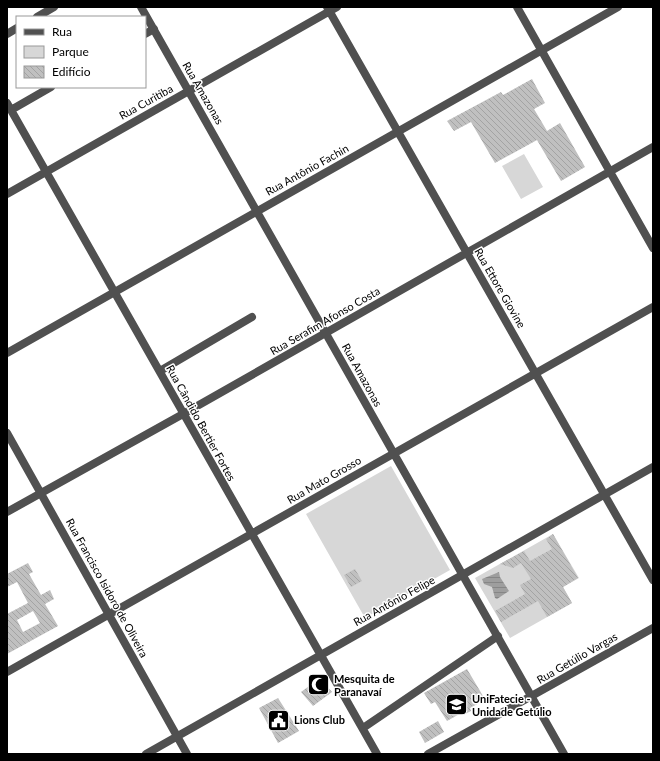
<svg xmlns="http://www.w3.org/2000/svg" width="660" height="761" font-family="Lato,sans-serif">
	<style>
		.park { fill: #d7d7d7 }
		.water { fill: url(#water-rules) }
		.building { fill: url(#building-back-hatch); fill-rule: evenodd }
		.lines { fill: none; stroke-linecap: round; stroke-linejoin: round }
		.minor { stroke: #505050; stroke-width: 8 }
		.labels { text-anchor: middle; stroke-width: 3; stroke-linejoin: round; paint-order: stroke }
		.street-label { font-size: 11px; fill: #000; stroke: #fff }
		.poi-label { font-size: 11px; font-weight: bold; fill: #000; stroke: #fff; text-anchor: start }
	</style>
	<defs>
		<pattern id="water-rules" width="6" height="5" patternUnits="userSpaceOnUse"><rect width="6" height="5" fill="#9e9e9e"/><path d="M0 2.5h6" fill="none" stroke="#868686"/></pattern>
		<pattern id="building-back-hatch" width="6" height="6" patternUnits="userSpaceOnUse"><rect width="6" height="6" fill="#c0c0c0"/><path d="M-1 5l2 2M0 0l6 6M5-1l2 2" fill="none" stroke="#a3a3a3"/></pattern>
	</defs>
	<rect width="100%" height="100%" fill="#fff"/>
	<path class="park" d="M524,154l19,33 -22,12 -19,-33z
		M391,466l59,104 -85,48 -59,-104z
		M553,534l26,44 -16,9 9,16 -62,35 -35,-60z"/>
	<path class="water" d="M499,572l1,5 9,14 -12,8 -2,-1 -3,-11 -8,-3 -2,-5z"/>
	<path class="building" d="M532,79l13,24 -11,6 13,22 13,-8 25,44 -24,14 -24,-41 -42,23 -24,-41 -17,9 -7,-10 54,-29 2,3z
		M553,534l25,44 -15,9 9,16 -25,14 -9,-16 -37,21 -6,-11 30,-17 -5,-9 11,-6 -10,-16 -8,5 -13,-4 24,-13 6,10 22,-12 -6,-10z
		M28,563l5,9 -4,2 12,21 9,-5 4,9 -9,5 13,22 -51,28v-40l21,-11 -11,-21 -10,5v-13zM33,611l7,12 -17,9 -6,-12z
		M355,569l7,12 -11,6 -7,-12z
		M467,669l16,27 -2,1 2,4 -13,7 1,3 -6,3 -2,-2 -16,9 -12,-19 -4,2 -7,-11z
		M320,678l12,14 -19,14 -12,-14z
		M278,698l21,33 -21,12 -19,-35z
		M438,721l6,11 -19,11 -6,-11z"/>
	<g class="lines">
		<path class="minor" d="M141,7l423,747
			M327,7l326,573
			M517,7l136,241
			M37,17l17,-10
			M7,34l10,-6
			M145,34l9,-5
			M7,103l370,651
			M11,110l40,-23
			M7,194l330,-187
			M7,353l611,-346
			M160,371l92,-54
			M7,433l180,321
			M7,512l176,-98 470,-267
			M7,672l646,-365
			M363,728l135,-92
			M146,754l507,-287
			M428,754l225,-126"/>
	</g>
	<defs>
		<symbol id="mosque-square" viewBox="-11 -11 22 22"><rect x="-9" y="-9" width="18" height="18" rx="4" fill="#000" stroke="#fff"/><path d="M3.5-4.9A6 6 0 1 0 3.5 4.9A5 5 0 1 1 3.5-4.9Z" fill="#fff"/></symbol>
		<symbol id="university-square" viewBox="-11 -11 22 22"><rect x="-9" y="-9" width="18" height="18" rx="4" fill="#000" stroke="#fff"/><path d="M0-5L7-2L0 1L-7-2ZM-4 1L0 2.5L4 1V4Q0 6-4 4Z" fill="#fff"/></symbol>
		<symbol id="civic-square" viewBox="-11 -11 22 22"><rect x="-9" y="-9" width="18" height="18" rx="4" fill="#000" stroke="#fff"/><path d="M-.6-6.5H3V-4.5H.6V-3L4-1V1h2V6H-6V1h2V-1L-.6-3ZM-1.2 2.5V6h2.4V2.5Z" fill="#fff"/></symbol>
	</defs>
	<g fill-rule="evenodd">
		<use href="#mosque-square" x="306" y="672" width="25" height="25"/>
		<use href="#university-square" x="444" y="692" width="25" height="25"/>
		<use href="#civic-square" x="266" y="708" width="25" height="25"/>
	</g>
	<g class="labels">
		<g class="street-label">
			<text transform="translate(203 93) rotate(60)" y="4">Rua Amazonas</text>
			<text transform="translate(146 102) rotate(-29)" y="4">Rua Curitiba</text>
			<text transform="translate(307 170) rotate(-29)" y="4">Rua Antônio Fachin</text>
			<text transform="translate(500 288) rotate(60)" y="4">Rua Ettore Giovine</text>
			<text transform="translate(325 321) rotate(-30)" y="4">Rua Serafim Afonso Costa</text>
			<text transform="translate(362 375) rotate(61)" y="4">Rua Amazonas</text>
			<text transform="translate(201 423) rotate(61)" y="4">Rua Cândido Bertier Fortes</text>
			<text transform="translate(324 480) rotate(-30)" y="4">Rua Mato Grosso</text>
			<text transform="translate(107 588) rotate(61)" y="4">Rua Francisco Isidoro de Oliveira</text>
			<text transform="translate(394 601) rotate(-29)" y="4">Rua Antônio Felipe</text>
			<text transform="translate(577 658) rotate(-30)" y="4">Rua Getúlio Vargas</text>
		</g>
		<g class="poi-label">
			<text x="334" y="683">Mesquita de<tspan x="334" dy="13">Paranavaí</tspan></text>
			<text x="472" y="703">UniFatecie -<tspan x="472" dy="13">Unidade Getúlio</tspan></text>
			<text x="294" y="724">Lions Club</text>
		</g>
	</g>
	<rect width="660" height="761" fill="none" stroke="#000000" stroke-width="16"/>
	<rect x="16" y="16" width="130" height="72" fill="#ffffff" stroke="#999999"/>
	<rect x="24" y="29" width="20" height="6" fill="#505050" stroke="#999999"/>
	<text x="52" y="36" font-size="12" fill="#000000">Rua</text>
	<rect x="24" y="46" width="20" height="12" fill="#d7d7d7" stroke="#999999"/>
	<text x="52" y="56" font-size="12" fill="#000000">Parque</text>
	<rect x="24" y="66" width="20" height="12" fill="url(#building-back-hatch)" stroke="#999999"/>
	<text x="52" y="76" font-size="12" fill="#000000">Edifício</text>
</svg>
